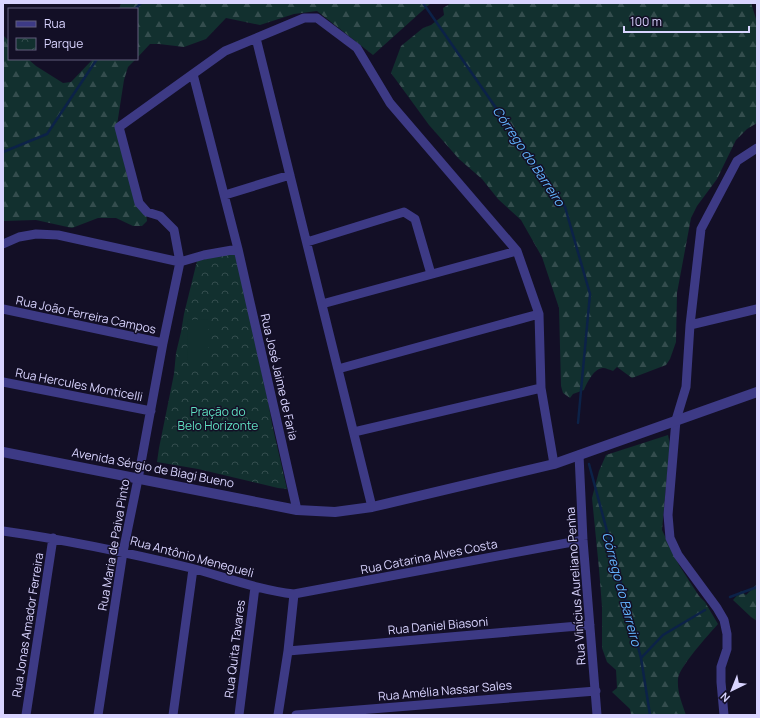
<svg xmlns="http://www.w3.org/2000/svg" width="760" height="718" font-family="Manrope,sans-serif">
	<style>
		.forest { fill: url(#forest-firs) }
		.park { fill: url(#park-crowns) }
		.pitch { fill: #12302f }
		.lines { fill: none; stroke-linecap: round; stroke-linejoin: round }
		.stream { stroke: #0c2248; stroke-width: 2.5 }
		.minor { stroke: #3d3a85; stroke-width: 9 }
		.tertiary { stroke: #3d3a85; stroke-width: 10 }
		.labels { text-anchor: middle; stroke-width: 3; stroke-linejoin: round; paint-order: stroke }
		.street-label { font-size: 12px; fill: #d9d4ff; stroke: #130f26 }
		.park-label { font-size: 12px; fill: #5fe0c0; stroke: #130f26 }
		.water-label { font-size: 13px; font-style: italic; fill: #62b6ff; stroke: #130f26 }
	</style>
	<defs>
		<pattern id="forest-firs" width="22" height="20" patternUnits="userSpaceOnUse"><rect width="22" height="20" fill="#12302f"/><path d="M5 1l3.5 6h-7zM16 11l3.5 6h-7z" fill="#344d4e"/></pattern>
		<pattern id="park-crowns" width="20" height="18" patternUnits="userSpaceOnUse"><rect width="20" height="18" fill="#12302f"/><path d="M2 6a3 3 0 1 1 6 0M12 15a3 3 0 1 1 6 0" fill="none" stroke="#344d4e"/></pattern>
	</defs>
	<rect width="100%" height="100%" fill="#130f26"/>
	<path class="forest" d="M121,3h310l-58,52 -56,-44 -23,3 -34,11 -34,-7 -20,21 -22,8 -25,-3h-9l-13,14v-49h-18z
		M451,3h300l6,19v101l-10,6 -11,11 -19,39 -20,27 -6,12 -14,75 -1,49 -6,17 -4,6 -34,13 -15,-11 -4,4c-3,-1 -7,-3 -10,-3 -9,0 -16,15 -19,22l-11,4 -3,4 -7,-5 -2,-7 -2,-78 -17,-51 -21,-37 -23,-21 -16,-20 -23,-20 -30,-34 -38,-52 10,-27 22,-18 8,-3 13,-10 -1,-7z
		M3,33l1,3 5,5v18h19l8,7 27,17 8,-1 22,-23h43l-8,8 -4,13 -7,45v9l11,44 9,8 9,26 1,9 -5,5h-9l-17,-8h-18l-26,10 -36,-8 -33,1z
		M668,435l2,9 -8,86 17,35 20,31 6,6 13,22c-9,10 -39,43 -40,55 -1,13 4,24 8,36h-55l-1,-6 -18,-17 5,-4 -1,-18 -9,-8 -5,-14v-41l-3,-38 -7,-71 7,-27 7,-16z
		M757,584v37l-6,-4 -18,-17 8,-9 5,4z"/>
	<path class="park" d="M235,252l33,149 4,23 15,65 -9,-1 -80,-19 -41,-7 2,-14 15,-74 2,-21 5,-21 3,-18 13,-53z"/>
	<path class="pitch" d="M208,319v42h-21l1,-41z"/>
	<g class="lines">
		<path class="stream" d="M423,3l142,204 25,87 -12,129
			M135,9l6,-6
			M3,152l44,-18 50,-75
			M589,464l52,194 9,57
			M730,597l27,-10
			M641,658l22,-23 42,-25"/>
		<path class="minor" d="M256,38l116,469
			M193,74l45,175 59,261
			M225,195l65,-20
			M307,242l97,-30 11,7 16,55
			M3,244l16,-7 17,-3 22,1 122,27 24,-7 34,-6
			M322,304l195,-53
			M3,309l160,34
			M690,325l67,-16
			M338,369l201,-55
			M3,382l148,29
			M354,432l187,-44
			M579,455l4,85 14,175
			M3,531c64,9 126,22 188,37 34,9 68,22 103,26l289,-54
			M288,651l302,-26
			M26,715l27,-177
			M98,715l25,-163 15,-73 25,-136 17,-81 -6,-32 -14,-14 -13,-4 -8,-9 -20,-76 106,-76 79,-33h13l40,30 33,55 127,148 22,63 2,74 13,76
			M173,715l20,-146
			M239,715l16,-128
			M278,715l10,-64 6,-57
			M296,715l300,-24
			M724,715l-3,-33v-15l6,-18v-15l-3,-14 -7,-12 -39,-53 -8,-17 -2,-23 8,-95 10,-33 4,-62 11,-96 36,-68 20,-13"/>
		<path class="tertiary" d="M3,452l294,58 38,2 37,-5 182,-43 203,-72"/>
	</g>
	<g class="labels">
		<g class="street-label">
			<text transform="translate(86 315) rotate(12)" y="4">Rua João Ferreira Campos</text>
			<text transform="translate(279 377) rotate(77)" y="4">Rua José Jaime de Faria</text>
			<text transform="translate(79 385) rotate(11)" y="4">Rua Hercules Monticelli</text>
			<text transform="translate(153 468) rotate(11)" y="4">Avenida Sérgio de Biagi Bueno</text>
			<text transform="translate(114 545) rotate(-80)" y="4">Rua Maria de Paiva Pinto</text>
			<text transform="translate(192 557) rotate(15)" y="4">Rua Antônio Menegueli</text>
			<text transform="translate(429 557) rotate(-11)" y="4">Rua Catarina Alves Costa</text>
			<text transform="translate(576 586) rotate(-94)" y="4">Rua Vinícius Aureliano Penha</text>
			<text transform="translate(28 625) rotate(-81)" y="4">Rua Jonas Amador Ferreira</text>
			<text transform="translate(438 626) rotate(-5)" y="4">Rua Daniel Biasoni</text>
			<text transform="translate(235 649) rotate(-83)" y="4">Rua Quita Tavares</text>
			<text transform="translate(445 691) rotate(-5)" y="4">Rua Amélia Nassar Sales</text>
		</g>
		<g class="park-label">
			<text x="218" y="416">Pração do<tspan x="218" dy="14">Belo Horizonte</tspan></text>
		</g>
		<g class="water-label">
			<text transform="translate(529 156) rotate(56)" y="5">Córrego do Barreiro</text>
			<text transform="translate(622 589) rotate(75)" y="5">Córrego do Barreiro</text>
		</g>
	</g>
	<rect width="760" height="718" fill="none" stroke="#d9d4ff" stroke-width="8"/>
	<rect x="8" y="8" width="130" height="52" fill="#130f26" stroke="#625e7d"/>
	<rect x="16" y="21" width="20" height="6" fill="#3d3a85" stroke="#625e7d"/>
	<text x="44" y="28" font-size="12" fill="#d9d4ff">Rua</text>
	<rect x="16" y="38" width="20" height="12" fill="url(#park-crowns)" stroke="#625e7d"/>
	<text x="44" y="48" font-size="12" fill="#d9d4ff">Parque</text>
	<g transform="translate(732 690) rotate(223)" stroke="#130f26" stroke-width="3" paint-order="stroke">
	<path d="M0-3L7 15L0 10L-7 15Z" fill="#d9d4ff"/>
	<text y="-6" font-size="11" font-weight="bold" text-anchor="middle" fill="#d9d4ff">N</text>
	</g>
	<path d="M624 26v6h125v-6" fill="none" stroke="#d9d4ff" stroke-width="2"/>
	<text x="630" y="26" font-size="12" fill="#d9d4ff" stroke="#130f26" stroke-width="3" paint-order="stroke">100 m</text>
</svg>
